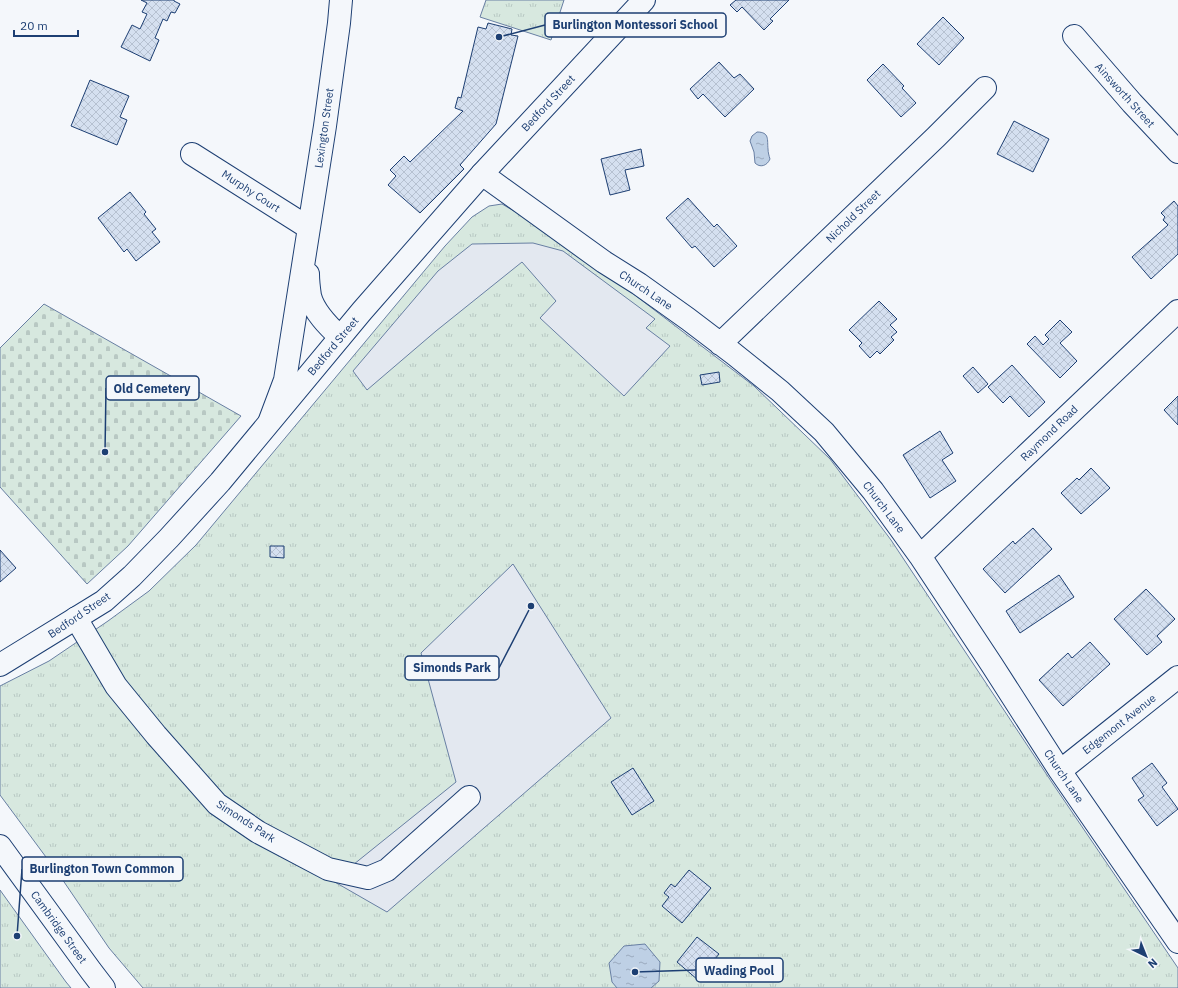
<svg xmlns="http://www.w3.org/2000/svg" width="1178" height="988" font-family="'IBM Plex Sans',sans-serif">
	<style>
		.cemetery { fill: url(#cemetery-stones); stroke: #687fa3 }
		.park { fill: url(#park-tufts); stroke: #687fa3 }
		.parking { fill: #e3e8f0; stroke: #687fa3 }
		.water { fill: url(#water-ripples); stroke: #687fa3 }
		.building { fill: url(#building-cross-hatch); stroke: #1d3f73 }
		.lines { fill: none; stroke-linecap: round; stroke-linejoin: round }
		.minor-casing { stroke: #1d3f73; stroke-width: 24 }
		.major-casing { stroke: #1d3f73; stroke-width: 24 }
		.minor { stroke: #f4f7fb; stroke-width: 22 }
		.major { stroke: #f4f7fb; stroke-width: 22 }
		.labels { text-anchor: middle; stroke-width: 3; stroke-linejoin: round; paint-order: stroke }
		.street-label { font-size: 11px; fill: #1d3f73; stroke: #f4f7fb }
		.leader { fill: none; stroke: #1d3f73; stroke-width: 1.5 }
		.callout-dot { fill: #1d3f73; stroke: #f4f7fb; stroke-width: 1.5 }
		.callout { fill: #f4f7fb; stroke: #1d3f73; stroke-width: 1.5 }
		.callout-label { font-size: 12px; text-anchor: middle; font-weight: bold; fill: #1d3f73 }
	</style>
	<defs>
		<pattern id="cemetery-stones" width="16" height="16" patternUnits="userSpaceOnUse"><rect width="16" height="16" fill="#d7e8df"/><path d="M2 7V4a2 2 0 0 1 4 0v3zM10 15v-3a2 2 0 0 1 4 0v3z" fill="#b8c8c3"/></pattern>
		<pattern id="park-tufts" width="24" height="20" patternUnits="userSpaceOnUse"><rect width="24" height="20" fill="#d7e8df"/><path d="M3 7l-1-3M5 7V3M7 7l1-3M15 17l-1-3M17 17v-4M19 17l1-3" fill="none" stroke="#b8c8c3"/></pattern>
		<pattern id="water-ripples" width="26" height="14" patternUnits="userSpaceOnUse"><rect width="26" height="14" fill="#bed0e5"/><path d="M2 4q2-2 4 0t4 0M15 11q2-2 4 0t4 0" fill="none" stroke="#9aaabe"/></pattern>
		<pattern id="building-cross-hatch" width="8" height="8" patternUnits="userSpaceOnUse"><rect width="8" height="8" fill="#d5e0f0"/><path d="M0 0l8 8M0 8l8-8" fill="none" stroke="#b6c1d1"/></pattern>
	</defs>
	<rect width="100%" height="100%" fill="#f4f7fb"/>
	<path class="cemetery" d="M44,304l197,112 -113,130 -41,38 -87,-97v-139z"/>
	<path class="park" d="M486,0h78l-13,40 -71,-23z
		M502,204l41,24 38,26 173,132 76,73 61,81 162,244 125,184v20h-1035l-34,-40 -49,-72 -60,-81v-109l49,-25 59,-40 41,-30 47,-46 249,-299 27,-29 17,-11z
		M0,890l66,92 5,6h-71z"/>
	<path class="parking" d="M533,243l30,8 92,68 -9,9 24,18 -46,50 -84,-78 16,-17 -34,-39 -86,69 -69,59 -14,-19 85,-100 34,-27z
		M513,564l98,154 -224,194 -54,-31 123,-99 -35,-129z"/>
	<path class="water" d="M757,132c13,0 10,8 11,17 0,3 1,7 2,10 -3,7 -10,9 -15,4l-1,-11 -4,-11 2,-5z
		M645,944l15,18 -1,19 -8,7h-34l-5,-6 -3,-19 15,-17z"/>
	<path class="building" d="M141,0h33v1l6,3 -5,9 -4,-1 -4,9 -4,-2 -8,19 4,2 -9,21 -29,-14 11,-22 8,4 7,-15 -5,-2 5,-9z
		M736,0h53l-19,19 3,2 -9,9 -22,-23 -5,5 -7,-7z
		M943,17l21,21 -25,27 -22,-21z
		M488,23l24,6 -1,6 7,1 -22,88 -36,41 4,4 -44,44 -32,-28 8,-9 -6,-6 14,-14 6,6 53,-51 -8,-3 3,-11 3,1 17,-71 8,2z
		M719,62l15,16 6,-4 14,15 -29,28 -22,-23 -5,5 -8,-10z
		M883,64l21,22 -2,2 14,15 -15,14 -34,-37z
		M90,80l39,16 -9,21 7,3 -10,25 -46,-19z
		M1014,121l35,18 -16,33 -36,-18z
		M641,149l3,17 -19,4 5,20 -20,5 -9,-36z
		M130,192l16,20 -2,2 12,15 -4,3 8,10 -24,19 -9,-12 -3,3 -26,-34z
		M688,198l26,29 3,-3 20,22 -23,21 -19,-21 -3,2 -26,-30z
		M1174,201l4,5v48l-27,25 -19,-22 36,-32 -5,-5 2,-3 -4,-4z
		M879,301l18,18 -7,6 7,7 -6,5 3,3 -14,14 -3,-3 -7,7 -11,-12 3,-3 -13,-13z
		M1060,320l12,12 -12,11 17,18 -17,17 -33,-34 8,-8 8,9 6,-6 -4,-4z
		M1012,365l33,37 -16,15 -19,-21 -7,7 -15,-16z
		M973,367l15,17 -10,9 -15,-17z
		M719,372l1,10 -18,3 -2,-10z
		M1178,396v29l-14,-15z
		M940,431l13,22 -11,7 14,21 -26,17 -27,-43z
		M1091,468l19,20 -29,26 -20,-21 16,-15 2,2z
		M1033,528l19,21 -47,44 -22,-24 30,-28 2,3z
		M270,546h14v12l-14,-1z
		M0,550l16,18 -16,14z
		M1059,575l15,22 -54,36 -14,-22z
		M1146,589l29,30 -18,17 5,6 -15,13 -33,-36z
		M1090,642l20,22 -47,42 -24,-26 29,-27 4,5z
		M1152,763l15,20 -5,4 16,22 -21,17 -19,-26 6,-4 -12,-18z
		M633,768l21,33 -22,14 -21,-33z
		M689,870l22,18 -29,35 -20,-17 7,-9 -5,-4 7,-9 4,3z
		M697,937l22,17 -21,26 -21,-18z"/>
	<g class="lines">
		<defs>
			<path id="minor" d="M1074,36l58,67 46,49
				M192,154l117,74
				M482,174l122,88 35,22 49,35 46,35 46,37 44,41 49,59 47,65 72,109 68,106 118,171
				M308,274c0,7 1,15 2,22 4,16 18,30 30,41
				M720,344l216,-207 49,-49
				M270,420l15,-40 40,-254 14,-103 2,-23
				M920,556l258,-245
				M76,618l40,68 40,49 61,69 41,28 70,37 40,9 19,-8 82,-73
				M1060,771l118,-94"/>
			<path id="major" d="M0,665l104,-64 28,-25 37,-38 51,-56 142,-171 120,-137 162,-174
				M0,846l91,125 13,17"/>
		</defs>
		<use href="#minor" class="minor-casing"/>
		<use href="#major" class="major-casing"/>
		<use href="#minor" class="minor"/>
		<use href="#major" class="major"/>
	</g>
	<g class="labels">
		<g class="street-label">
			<text transform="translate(1125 95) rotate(48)" y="4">Ainsworth Street</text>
			<text transform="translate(548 103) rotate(-47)" y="4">Bedford Street</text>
			<text transform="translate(324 128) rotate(-82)" y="4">Lexington Street</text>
			<text transform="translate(251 191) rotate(33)" y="4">Murphy Court</text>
			<text transform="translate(853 216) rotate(-44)" y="4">Nichold Street</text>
			<text transform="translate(646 290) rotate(34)" y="4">Church Lane</text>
			<text transform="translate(333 346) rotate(-50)" y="4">Bedford Street</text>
			<text transform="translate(1049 433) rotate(-44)" y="4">Raymond Road</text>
			<text transform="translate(884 507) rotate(53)" y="4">Church Lane</text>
			<text transform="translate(79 615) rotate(-34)" y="4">Bedford Street</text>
			<text transform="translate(1119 724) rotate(-38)" y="4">Edgemont Avenue</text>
			<text transform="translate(1064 776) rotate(56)" y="4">Church Lane</text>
			<text transform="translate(246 821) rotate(33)" y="4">Simonds Park</text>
			<text transform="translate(59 927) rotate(54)" y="4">Cambridge Street</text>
		</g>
	</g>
	<path class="leader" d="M499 37L545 25M105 452L106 388M531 606L499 668M17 936L22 869M635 972L696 970"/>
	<g class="callout-dot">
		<circle cx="499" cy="37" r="4"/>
		<circle cx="105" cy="452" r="4"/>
		<circle cx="531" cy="606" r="4"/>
		<circle cx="17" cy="936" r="4"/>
		<circle cx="635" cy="972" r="4"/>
	</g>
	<g class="callout">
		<rect x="545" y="13" width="181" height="24" rx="4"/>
		<rect x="106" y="376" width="93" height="24" rx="4"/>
		<rect x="405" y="656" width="94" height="24" rx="4"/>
		<rect x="22" y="857" width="161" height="24" rx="4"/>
		<rect x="696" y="958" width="87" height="24" rx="4"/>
	</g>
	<g class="callout-label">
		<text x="635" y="29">Burlington Montessori School</text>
		<text x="152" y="393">Old Cemetery</text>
		<text x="452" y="672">Simonds Park</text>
		<text x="102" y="873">Burlington Town Common</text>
		<text x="739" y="975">Wading Pool</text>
	</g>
	<g transform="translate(1146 956) rotate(137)" stroke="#f4f7fb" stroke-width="3" paint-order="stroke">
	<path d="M0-3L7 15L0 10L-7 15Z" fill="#1d3f73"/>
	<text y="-6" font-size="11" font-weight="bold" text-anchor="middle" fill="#1d3f73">N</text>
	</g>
	<path d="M14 30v6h64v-6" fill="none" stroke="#1d3f73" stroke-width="2"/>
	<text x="20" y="30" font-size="12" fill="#1d3f73" stroke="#f4f7fb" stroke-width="3" paint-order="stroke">20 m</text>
</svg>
